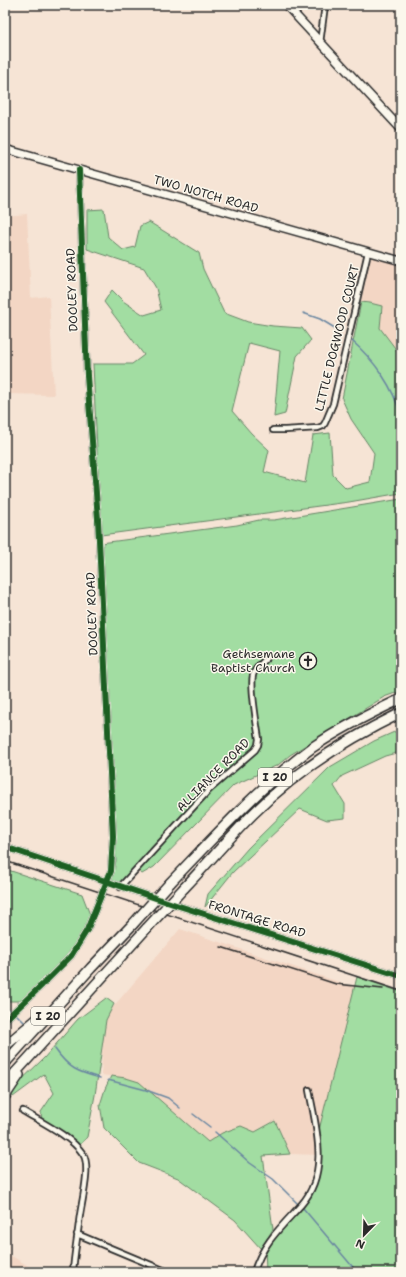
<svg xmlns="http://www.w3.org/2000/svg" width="406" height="1277" font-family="'Shantell Sans',sans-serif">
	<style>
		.built { fill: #f3d6c4 }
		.green { fill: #a2dda2; stroke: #668466 }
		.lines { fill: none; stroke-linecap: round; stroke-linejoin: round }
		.stream { stroke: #6986a1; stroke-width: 1.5 }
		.street-casing { stroke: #2b2b2b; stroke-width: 8 }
		.secondary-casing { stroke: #2b2b2b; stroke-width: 10 }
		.highway-casing { stroke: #2b2b2b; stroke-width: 12 }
		.street { stroke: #fbf7ec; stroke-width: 4.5 }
		.secondary { stroke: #fbf7ec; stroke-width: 7 }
		.highway { stroke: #fbf7ec; stroke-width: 9 }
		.rail { stroke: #2b2b2b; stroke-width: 1.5 }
		.highway-bridge-casing { stroke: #2b2b2b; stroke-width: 12; stroke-linecap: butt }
		.highway-bridge { stroke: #fbf7ec; stroke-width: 9 }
		.cycleway-casing { stroke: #fbf7ec; stroke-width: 8 }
		.cycleway { stroke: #1b5e20; stroke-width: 6 }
		.labels { text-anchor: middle; stroke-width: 3; stroke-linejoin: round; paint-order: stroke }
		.shield { fill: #fbf7ec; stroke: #696865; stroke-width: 1 }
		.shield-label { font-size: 11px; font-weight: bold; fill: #2b2b2b }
		.street-label { font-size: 12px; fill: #2b2b2b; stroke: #fbf7ec }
		.poi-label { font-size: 12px; fill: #2b2b2b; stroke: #fbf7ec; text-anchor: end }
	</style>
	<rect width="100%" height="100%" fill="#f6e4d5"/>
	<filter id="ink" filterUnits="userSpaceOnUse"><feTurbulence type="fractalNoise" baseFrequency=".025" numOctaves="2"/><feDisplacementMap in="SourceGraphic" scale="8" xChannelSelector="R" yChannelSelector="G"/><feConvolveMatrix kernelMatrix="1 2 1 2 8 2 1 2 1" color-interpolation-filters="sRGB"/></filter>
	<g filter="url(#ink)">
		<path class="built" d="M27,214l4,84 18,-2 5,99 -49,-1v-178z
			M371,256l30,8v90l-3,-2 -18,-24 2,-22 -21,-4z
			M180,929l180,60 -39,166 -31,-1 -15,-33 -20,11 -33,1 -14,9 -69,-60 -13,-4 -25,-3 2,-37 4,-24z
			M5,1252l33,20h-33z"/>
		<path class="green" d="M104,209l4,28 15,13 12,-3 5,-21 9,-4 50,31 4,16 21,44 24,9 25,4 29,2 9,12 -14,16 -12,58 -11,3 6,-66 -31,-8 -17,68 19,22 18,17 -5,22 41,11 8,-48 17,-2 3,42 13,13 24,-6 4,-29 -23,-34 -9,-20 19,-97 9,1 12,3 -2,22 18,24 3,2v139l-52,9 -248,33 -8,-171h39l12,-9 -40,-53 8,-12 11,11 21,14 17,-5 -5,-22 -12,-20 -57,-19v-39z
			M401,499v192l-17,6 -94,58 -12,10 -44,20 -80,82 -12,7 -7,-6 -15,16 -9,-3 5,-20 -15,-318 136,-18 22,-5h15z
			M401,729v25l-1,-2 -15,4 -43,20 -8,10 11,18v14l-18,2 -27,-11 -67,63 -28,35 3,-13 40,-46 82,-81 44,-26z
			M5,869l77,25 10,26 -18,31 -50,50h-19z
			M357,977l44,15v280h-135l-1,-26 42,-49 10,-26 1,-37z
			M106,998l8,6 -8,16 -11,75 -8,42 -10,11 -35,-26 -1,-10 13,-19 -10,-19 -31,23 -3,-6 34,-33 34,-39z
			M111,1076l15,2 13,4 69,60 14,-9 19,-7 14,6 20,-11 15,33 -27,2 10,73 -12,20 -26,-29 -57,-42 -39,-15 -35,-35 -4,-23 5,-16z"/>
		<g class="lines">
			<path class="stream" d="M303,313l17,6 18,11
				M351,340c23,20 43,47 50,77
				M5,1008l7,3
				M17,1015l9,9
				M55,1049c14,20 23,23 45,29
				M108,1080l38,10 22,8 12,10
				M193,1114l17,13
				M215,1132l35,31 23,16 24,24
				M303,1208l54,64"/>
			<defs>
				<path id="street" d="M320,43l5,-38
					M273,430h12l33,-2 5,-2 2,-3 8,-19 35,-152
					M5,847l174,59 222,70
					M120,887l89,-97 46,-40 3,-5 1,-6c-2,-13 -9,-52 -6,-64 2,-7 9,-12 14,-17
					M5,1020l37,-35 29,-29 16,-26 24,-59 2,-35 -15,-317 -11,-143 -8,-206
					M23,1111c18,11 48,25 60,43 9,13 -3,53 -4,69 -2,17 -5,33 -6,49
					M77,1234l91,38
					M254,1272c8,-28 28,-46 47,-67 29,-33 15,-77 8,-115"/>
				<path id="secondary" d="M286,5l115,124
					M5,149l396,112"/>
				<path id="highway" d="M170,883c46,-48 90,-97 143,-136 28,-19 58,-34 88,-48
					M184,888c23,-24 45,-50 69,-74 42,-42 94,-75 148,-101
					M5,1046l37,-31
					M5,1063l86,-95 42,-44
					M5,1084l142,-156
					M5,1096l14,-21"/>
			</defs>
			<use href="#street" class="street-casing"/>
			<use href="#secondary" class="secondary-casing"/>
			<use href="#highway" class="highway-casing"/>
			<use href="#street" class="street"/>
			<use href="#secondary" class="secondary"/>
			<use href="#highway" class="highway"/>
			<path class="rail" d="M5,861l396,130
				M221,947l115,37 47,5"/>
			<defs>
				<path id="highway-bridge" d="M133,924l37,-41
					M147,928l37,-40"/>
			</defs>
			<use href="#highway-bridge" class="highway-bridge-casing"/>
			<use href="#highway-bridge" class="highway-bridge"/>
			<defs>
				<path id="cycleway" d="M5,847l174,59 222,70
					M5,1020l37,-35 29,-29 16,-26 24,-59 2,-35 -15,-317 -11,-143 -8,-206"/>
			</defs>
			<use href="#cycleway" class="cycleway-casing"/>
			<use href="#cycleway" class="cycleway"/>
		</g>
	</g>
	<defs>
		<symbol id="church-ring" viewBox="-11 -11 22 22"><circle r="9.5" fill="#fbf7ec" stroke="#2b2b2b" stroke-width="1.5"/><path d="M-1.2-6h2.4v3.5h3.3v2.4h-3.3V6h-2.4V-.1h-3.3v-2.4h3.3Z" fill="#2b2b2b"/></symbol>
	</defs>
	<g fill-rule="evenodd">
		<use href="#church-ring" x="298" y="651" width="20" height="20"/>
	</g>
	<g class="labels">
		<g class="shield">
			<rect x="258" y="768" width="34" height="18" rx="3"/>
			<rect x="31" y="1007" width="34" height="18" rx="3"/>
		</g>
		<g class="shield-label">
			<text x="275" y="781">I 20</text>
			<text x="48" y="1020">I 20</text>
		</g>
		<g class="street-label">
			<text transform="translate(206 194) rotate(16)" y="4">TWO NOTCH ROAD</text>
			<text transform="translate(72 290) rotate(-92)" y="4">DOOLEY ROAD</text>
			<text transform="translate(337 338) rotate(-76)" y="4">LITTLE DOGWOOD COURT</text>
			<text transform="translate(92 614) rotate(-92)" y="4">DOOLEY ROAD</text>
			<text transform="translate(213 775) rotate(-45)" y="4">ALLIANCE ROAD</text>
			<text transform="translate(257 919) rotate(17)" y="4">FRONTAGE ROAD</text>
		</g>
		<g class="poi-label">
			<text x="295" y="658">Gethsemane<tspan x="295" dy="14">Baptist Church</tspan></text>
		</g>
	</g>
	<rect width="406" height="1277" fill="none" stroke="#fbf7ec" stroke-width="20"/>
	<rect x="10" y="10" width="386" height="1257" fill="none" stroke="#2b2b2b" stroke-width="1.5" filter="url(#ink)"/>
	<g transform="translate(364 1235) rotate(203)" stroke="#fbf7ec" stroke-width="3" paint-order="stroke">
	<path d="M0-3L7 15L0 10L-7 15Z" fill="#2b2b2b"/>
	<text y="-6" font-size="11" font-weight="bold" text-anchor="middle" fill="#2b2b2b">N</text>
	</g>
</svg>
